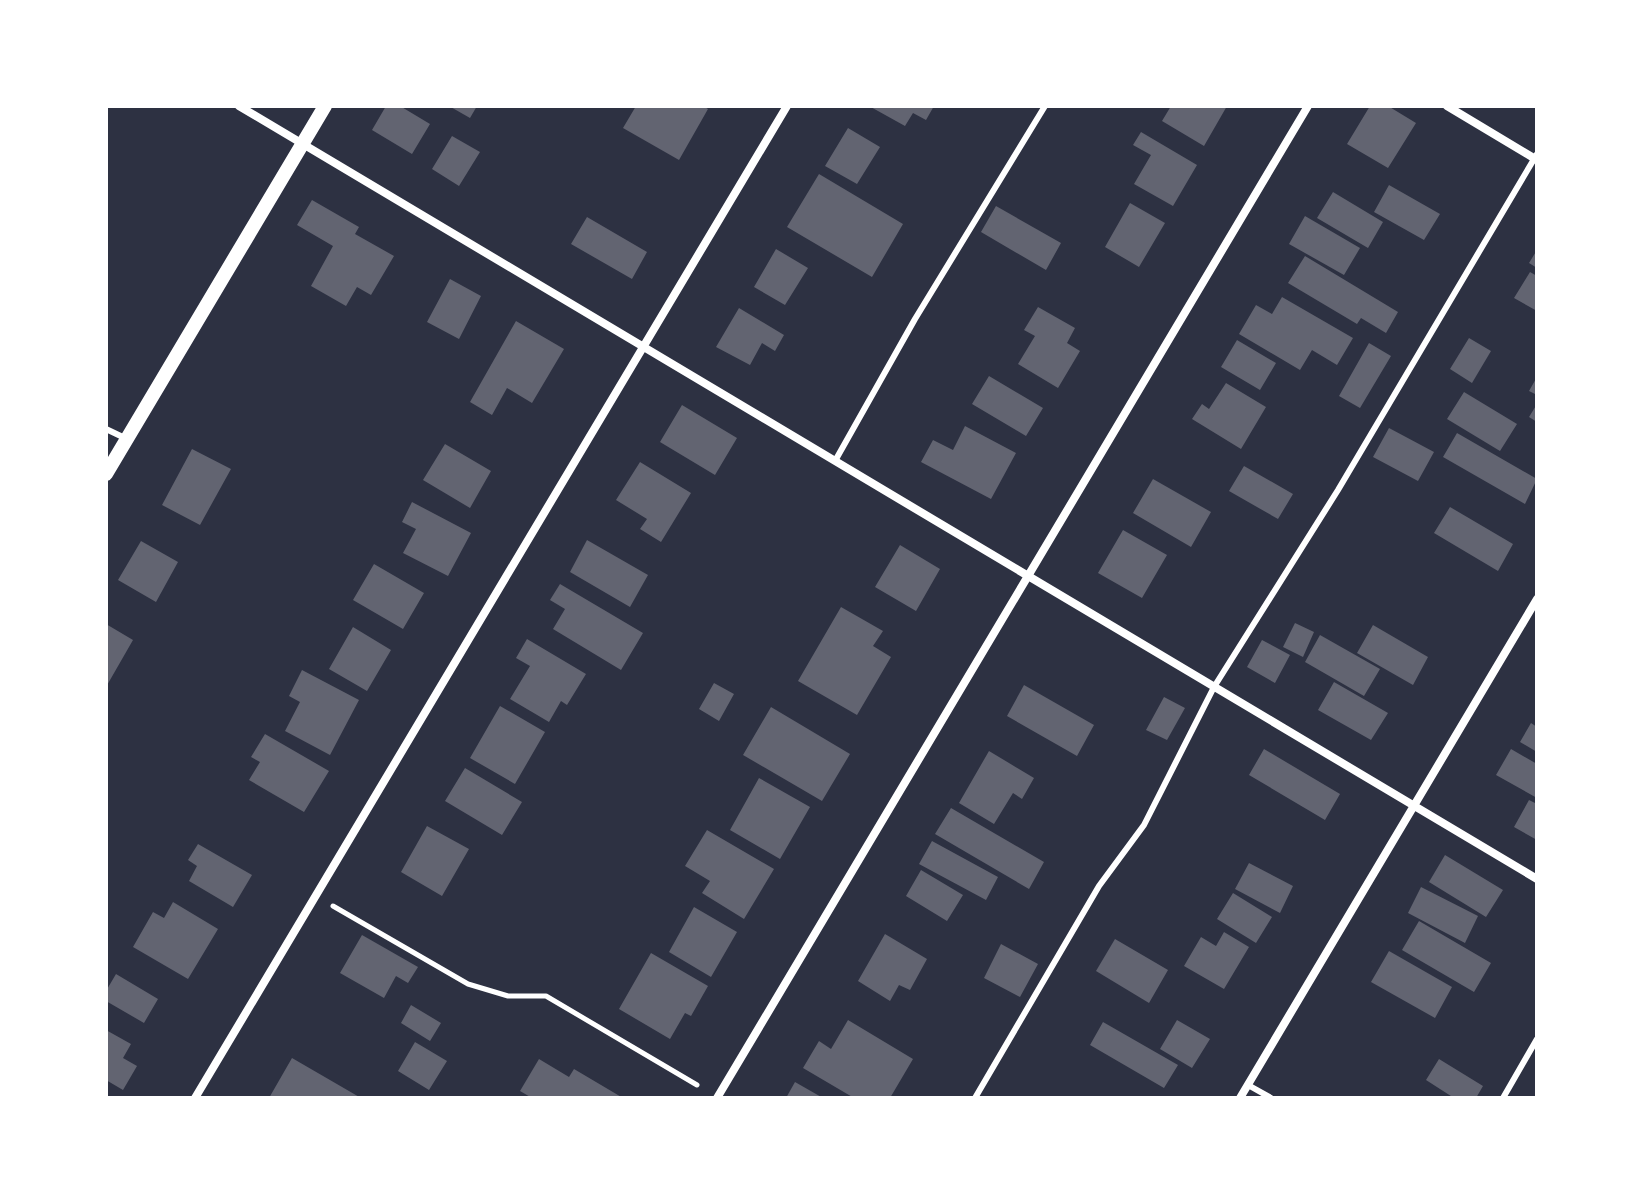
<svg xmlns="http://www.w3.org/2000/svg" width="1643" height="1204" font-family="Rubik,sans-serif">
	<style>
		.building { fill: #626471 }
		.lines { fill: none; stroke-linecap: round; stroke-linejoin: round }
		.path { stroke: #fff; stroke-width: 5 }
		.service { stroke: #fff; stroke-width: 6 }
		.minor { stroke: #fff; stroke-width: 8 }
		.tertiary { stroke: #fff; stroke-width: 14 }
	</style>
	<rect width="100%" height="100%" fill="#2d3142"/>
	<path class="building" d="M386,106h14l30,18 -18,30 -40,-24z
		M449,106h28l-7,12z
		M636,106h67l5,3 -29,51 -56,-32z
		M869,106h65l-8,14 -13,-7 -8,13z
		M1171,106h56l-23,40 -42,-25z
		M1370,106h18l28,17 -28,45 -41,-24z
		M848,128l32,19 -23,37 -32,-18z
		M1141,132l56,33 -24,41 -39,-22 17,-29 -18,-10z
		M452,136l28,16 -21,34 -27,-17z
		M819,174l84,50 -31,53 -85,-50z
		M1389,185l51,29 -16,26 -50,-28z
		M1333,192l50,30 -15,26 -51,-30z
		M312,200l47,27 -4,7 39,22 -23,39 -14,-8 -11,19 -35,-20 22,-40 -36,-21z
		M1130,203l35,20 -26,44 -34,-20z
		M996,206l65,37 -15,27 -65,-38z
		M1305,216l55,32 -16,27 -55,-31z
		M587,217l60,35 -15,27 -61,-35z
		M776,249l32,19 -23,37 -31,-18z
		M1537,250v18l-8,-5z
		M1305,256l93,56 -12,21 -25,-15 -4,6 -69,-41z
		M1530,272l7,4v35l-23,-13z
		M450,279l31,17 -22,43 -32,-17z
		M1282,297l71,41 -16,27 -25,-15 -12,20 -61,-36 17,-29 16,9z
		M1038,307l37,21 -8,15 13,8 -22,37 -40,-24 17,-28 -11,-6z
		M739,308l45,27 -9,16 -13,-8 -12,22 -34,-18z
		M516,321l48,28 -32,54 -25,-15 -15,27 -22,-13z
		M1469,338l22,13 -19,32 -22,-14z
		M1237,340l39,23 -16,27 -39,-23z
		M1369,343l22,13 -31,52 -21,-12z
		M989,376l54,32 -17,28 -54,-32z
		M1537,377v18l-8,-4z
		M1226,383l40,24 -25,42 -49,-30 10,-15 7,5z
		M1464,392l53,32 -17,27 -53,-32z
		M1537,404v18l-8,-5z
		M682,405l55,33 -22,37 -55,-33z
		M965,426l51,27 -25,46 -70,-37 12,-22 20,10z
		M1389,428l45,24 -16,29 -45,-24z
		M1457,433l80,46 -12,25 -82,-47z
		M445,444l46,27 -21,37 -47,-28z
		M192,449l39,20 -31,56 -38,-20z
		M640,462l51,31 -30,49 -21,-13 7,-10 -31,-19z
		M1244,466l49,28 -15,25 -49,-28z
		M1153,479l58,33 -20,35 -58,-34z
		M412,502l59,31 -23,43 -45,-23 13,-24 -14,-7z
		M1450,507l63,37 -15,27 -64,-38z
		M1123,530l44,25 -25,43 -44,-25z
		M587,540l61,35 -18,32 -60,-35z
		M141,541l37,21 -22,40 -38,-22z
		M900,545l40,24 -24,42 -41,-24z
		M374,564l50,29 -21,36 -50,-29z
		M560,584l83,49 -22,37 -68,-41 12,-20 -15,-9z
		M841,607l42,24 -10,15 18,11 -34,58 -59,-34z
		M1295,623l19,9 -11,25 -20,-10z
		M106,624l27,16 -27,47z
		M1373,625l55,32 -15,28 -56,-32z
		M353,627l38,23 -24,41 -38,-22z
		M1320,635l60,34 -16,27 -59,-34z
		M527,639l59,35 -19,31 -6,-4 -12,21 -39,-23 20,-33 -14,-8z
		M1262,640l28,15 -15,28 -28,-16z
		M302,670l57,30 -29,55 -45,-24 15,-29 -11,-6z
		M1334,682l54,31 -17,27 -53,-30z
		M714,683l20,11 -15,27 -20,-12z
		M1024,685l70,40 -17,31 -70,-40z
		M1164,697l21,11 -18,32 -21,-10z
		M500,706l45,26 -30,52 -45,-26z
		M771,707l79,47 -28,47 -79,-46z
		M1531,723l6,4v25l-17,-10z
		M265,734l64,37 -25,41 -55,-32 11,-18 -9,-5z
		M1264,749l76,45 -15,26 -76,-45z
		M1511,749l26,15v34l-41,-23z
		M989,751l45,27 -12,21 -9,-6 -19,31 -35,-21z
		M465,768l57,34 -20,33 -57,-34z
		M759,778l51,29 -30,52 -50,-29z
		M1529,800l8,4v36l-23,-13z
		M951,808l93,54 -15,27 -94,-55z
		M427,826l42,23 -27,47 -41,-24z
		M707,830l67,39 -30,50 -42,-26 8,-12 -25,-15z
		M932,841l66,36 -12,23 -67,-36z
		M198,844l54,31 -19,32 -44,-26 8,-15 -9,-6z
		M1445,855l58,35 -17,27 -57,-35z
		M1249,863l44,23 -13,27 -45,-24z
		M921,870l42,25 -16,26 -41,-25z
		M1421,887l57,29 -13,27 -57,-30z
		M1233,893l39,24 -16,26 -39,-24z
		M173,902l45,27 -30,50 -55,-32 20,-35 11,6z
		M694,907l43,25 -26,45 -42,-25z
		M1419,921l72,42 -17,29 -72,-42z
		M1224,932l25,15 -25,42 -40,-23 17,-29 15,9z
		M885,934l42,25 -17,31 -11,-5 -9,16 -32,-20z
		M362,935l56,32 -10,16 -12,-7 -12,22 -44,-25z
		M1115,939l53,31 -19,33 -53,-32z
		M1001,944l37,20 -18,33 -36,-19z
		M1389,951l63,36 -17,31 -64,-36z
		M651,953l57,33 -17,30 -6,-3 -15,26 -51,-30z
		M116,974l42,25 -14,24 -38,-22v-10z
		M411,1005l30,18 -11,18 -29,-18z
		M848,1020l65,39 -23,39h-36l-51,-30 16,-27 12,8z
		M1177,1020l33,19 -18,29 -32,-19z
		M1103,1022l75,43 -14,23 -74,-43z
		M106,1030l25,14 -8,14 14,8 -14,24 -17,-10z
		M415,1042l32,19 -18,29 -31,-19z
		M292,1058l69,40h-92z
		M539,1059l30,18 5,-8 49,29h-91l-12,-7z
		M1439,1059l44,27 -7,12h-22l-28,-18z
		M795,1082l28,16h-37z"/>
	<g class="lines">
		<path class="path" d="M333,906l135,78 40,12h38l151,89"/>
		<path class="service" d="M106,429l21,10
			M835,461l80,-142 130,-213
			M1248,1085l23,13
			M975,1098l124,-212 45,-61 70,-138 124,-197 199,-336
			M1503,1098l34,-59"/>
		<path class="minor" d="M239,106l1298,773
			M1447,106l90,54
			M195,1098l592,-992
			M717,1098l591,-992
			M1240,1098l297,-499"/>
		<path class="tertiary" d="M106,474l219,-368"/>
	</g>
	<rect width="1643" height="1204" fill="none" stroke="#ffffff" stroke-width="216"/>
</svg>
